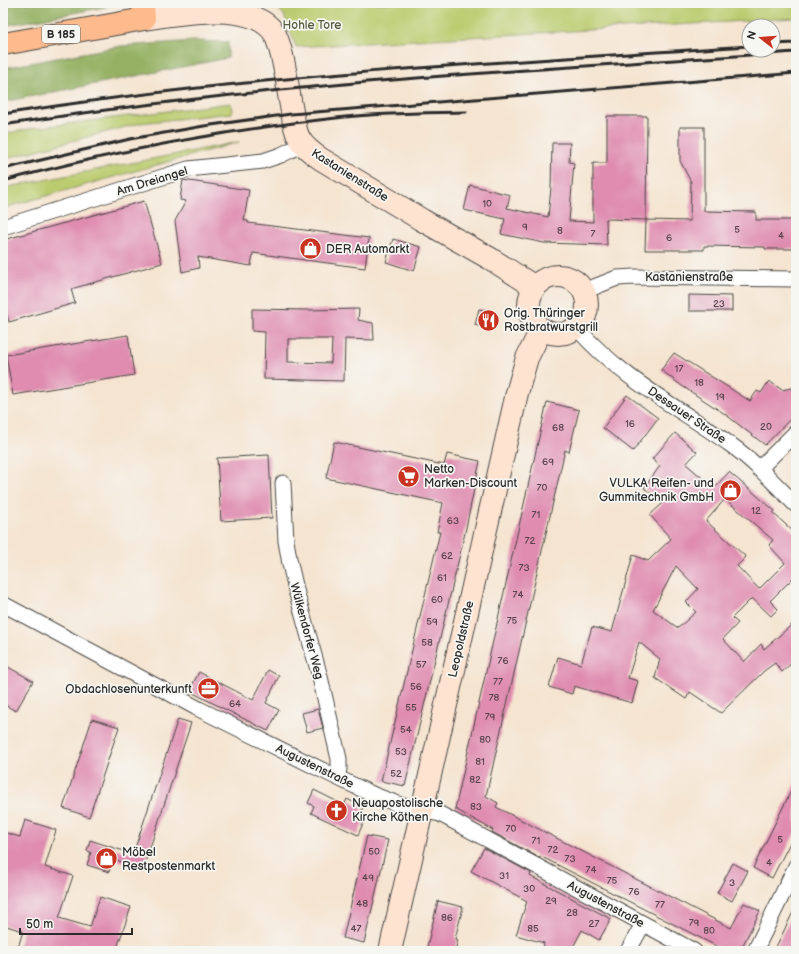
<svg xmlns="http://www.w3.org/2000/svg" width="799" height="954" font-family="'Balsamiq Sans',sans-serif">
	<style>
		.green { fill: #bbcc6f; stroke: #737c4d }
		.forest { fill: #94b062; stroke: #606e46 }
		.building { fill: #df8cb0; fill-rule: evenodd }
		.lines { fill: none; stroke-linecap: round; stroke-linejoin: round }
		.minor-casing { stroke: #494744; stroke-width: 17 }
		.secondary-casing { stroke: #494744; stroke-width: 24 }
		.primary-casing { stroke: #494744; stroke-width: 24 }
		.minor { stroke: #fff; stroke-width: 15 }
		.secondary { stroke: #fee3d1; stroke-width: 22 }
		.primary { stroke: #fcba8d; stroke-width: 22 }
		.rail { stroke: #2b2b2b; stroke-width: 3 }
		.labels { text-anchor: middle; stroke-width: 3.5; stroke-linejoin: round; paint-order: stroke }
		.number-label { font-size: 10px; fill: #58434c }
		.shield { fill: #f6f6f2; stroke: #686867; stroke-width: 1 }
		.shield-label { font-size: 11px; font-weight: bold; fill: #2b2b2b }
		.park-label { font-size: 12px; fill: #565b3f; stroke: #f6f6f2 }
		.street-label { font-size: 12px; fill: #2b2b2b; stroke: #f6f6f2 }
		.poi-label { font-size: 12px; fill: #2b2b2b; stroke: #f6f6f2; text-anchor: start }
	</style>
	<rect width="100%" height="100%" fill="#f6f6f2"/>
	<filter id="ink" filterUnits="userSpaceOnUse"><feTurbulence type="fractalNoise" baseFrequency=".025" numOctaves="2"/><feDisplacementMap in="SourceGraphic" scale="8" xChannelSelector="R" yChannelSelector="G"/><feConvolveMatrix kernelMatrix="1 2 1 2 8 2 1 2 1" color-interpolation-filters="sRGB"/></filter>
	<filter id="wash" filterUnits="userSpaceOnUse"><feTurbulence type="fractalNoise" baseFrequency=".012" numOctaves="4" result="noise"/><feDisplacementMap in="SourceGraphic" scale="16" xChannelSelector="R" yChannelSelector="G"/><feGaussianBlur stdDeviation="0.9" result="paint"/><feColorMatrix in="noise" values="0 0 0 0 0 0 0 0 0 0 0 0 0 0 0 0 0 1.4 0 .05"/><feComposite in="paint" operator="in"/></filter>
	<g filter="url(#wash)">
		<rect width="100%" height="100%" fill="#f5e4d0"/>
		<path class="green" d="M272,3h524v15l-500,29 -12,-32z
			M231,103l1,10 -91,10 -138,36v-25l31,-6z
			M239,142l-236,66v-19l5,-2z"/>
		<path class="forest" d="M3,3h107l-4,4 -103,19z
			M194,41l34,1v16l-225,44v-34l118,-22z"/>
		<g id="blocks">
			<path class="building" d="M607,116h40l-1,104 -40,-1 1,26 -63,-2 -43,-9 4,-15 -41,-9 6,-25 40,10 -3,13 41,9 3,-29 1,-45h18l-1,19 5,1 -5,58 24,1v-59h14z
				M680,127h24v84l52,1v8h40v29h-31v-2l-61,-1v4h-59l1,-30 44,1 1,-39 -11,-21z
				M183,180l66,10 -5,30 4,1v2l121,15 -4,30 -112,-15 -2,13 -53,-9 1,11 -17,4 -7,-51 11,-20 -6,-1z
				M144,201l18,62 -91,26 4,14 -66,19 -3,-11 -3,1v-72z
				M393,239l28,8 -7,24 -28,-9z
				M689,295l43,1v15h-43z
				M252,309l55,1 52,-1 -1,11 15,3 1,17 -29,-1 -1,42 -80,-2 1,-47 -13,-1zM288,339h44l-1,24 -43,-1z
				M479,309l15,3 -5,17 -14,-4z
				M128,335l6,40 -121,20 -7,-40z
				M674,353l76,48 7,-10 4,2 8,-12 13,9 14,-3v26l-31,32 -40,-31 -43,-28 -21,-16z
				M627,395l31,23 -25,33 -30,-23z
				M547,402l32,8 -10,42 -4,-2 -79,346 12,7 -2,4 235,121 13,-25 16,8 -20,40h-14l-186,-95v2l-48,-26 1,-2 -38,-21z
				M675,433l22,19 -11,12 28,24 15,-16 46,39 -2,2 23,21v41l-26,26 8,8 -7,7 -19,-18 -20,20 6,5 -15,16 21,23 17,-18 3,5 32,-28v38l-14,13 -7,-9 -11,8 -43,42 -31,-21 -4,7 -31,-21 5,-19 -21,-17 -11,36 10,3 -6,22 -58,-17 -2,8 -23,-7 9,-30 23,7 11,-37 20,5 21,-77 15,6 23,-22 -21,-24 13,-12 -19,-15 16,-22 -8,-7zM725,499l48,41 -4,5 16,18 -26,26 -22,-23 9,-9 -40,-36zM676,566l22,23 -12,13 10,10 -18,16 -25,-18z
				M334,442l110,23 3,-11 33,7 -16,76 -59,249 -24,-5 59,-249h-3l6,-29 -117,-25z
				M269,455l3,63 -51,3 -4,-63z
				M3,664l30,17 -17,30 -13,-7z
				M268,670l11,6 -13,27 13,7 -11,21 -79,-40 10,-19 54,28z
				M318,709l5,19 -16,4 -5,-19z
				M92,719l27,8 -30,90 -26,-9z
				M178,719l13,4 -48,146 -30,-10 -4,13 -22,-7 4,-13 -4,-1 3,-11 43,14z
				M796,781v50l-24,47 -19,-10z
				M314,790l30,15 3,-6 16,8 -4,10 6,2 -7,16 -47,-22 3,-7 -6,-3z
				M25,820l31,10 -11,37 28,9 -14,42 31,9 10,-30 31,10 -15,44h-99l6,-20 -20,-6v-93l17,5z
				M367,836l21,4 -24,103 -21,-5z
				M484,848l47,25 -1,3 81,43 -12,21 -17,-10 -11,21h-28l1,-8 -28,-8 11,-34 -56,-30z
				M733,863l15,8 -16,30 -15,-8z
				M438,901l25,6 -8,32 3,1 -3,11h-29z
				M796,906v45h-22z"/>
		</g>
	</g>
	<g filter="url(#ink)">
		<use href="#blocks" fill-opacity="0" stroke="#494744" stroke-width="1"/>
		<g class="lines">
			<defs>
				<path id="minor" d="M3,227l185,-58 75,-8 18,-6 22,-11
					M584,291l33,-13 17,-1 162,2
					M577,328c42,49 102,80 154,117 24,17 44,39 65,60
					M759,469l37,-37
					M283,483l3,58 4,23 7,30 23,83 19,82v10l-3,8
					M3,604l196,105 137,68 38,18 32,12 34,7 254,137
					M628,951l15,-27
					M755,951l41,-85"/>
				<path id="secondary" d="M144,19c37,-6 110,-19 131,15 9,20 12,50 16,72 5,28 5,37 30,53l101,61 69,39 44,28
					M529 305a29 29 0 1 1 58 0a29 29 0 1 1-58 0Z
					M390,951l127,-558 10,-35 14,-28"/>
				<path id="primary" d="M3,44l141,-25 -1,-16"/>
			</defs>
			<use href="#minor" class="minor-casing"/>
			<use href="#secondary" class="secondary-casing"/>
			<use href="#primary" class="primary-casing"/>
			<use href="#minor" class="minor"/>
			<use href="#secondary" class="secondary"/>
			<use href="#primary" class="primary"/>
			<path class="rail" d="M773,44l23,-1
				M3,114c247,-40 497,-51 746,-68
				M3,125c262,-42 528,-55 793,-73
				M3,169l127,-30 74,-13 87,-12 505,-41
				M3,181c112,-30 226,-52 342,-64 40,-4 81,-4 121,-5"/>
		</g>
	</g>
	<defs>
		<symbol id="shop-disc" viewBox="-11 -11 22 22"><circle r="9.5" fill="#c8321e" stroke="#f6f6f2"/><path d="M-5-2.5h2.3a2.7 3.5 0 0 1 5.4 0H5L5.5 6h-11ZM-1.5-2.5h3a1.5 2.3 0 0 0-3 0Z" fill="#fff"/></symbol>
		<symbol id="restaurant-disc" viewBox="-11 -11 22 22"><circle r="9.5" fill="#c8321e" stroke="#f6f6f2"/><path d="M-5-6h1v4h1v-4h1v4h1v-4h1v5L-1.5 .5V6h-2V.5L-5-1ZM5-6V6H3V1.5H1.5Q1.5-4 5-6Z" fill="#fff"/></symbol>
		<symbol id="supermarket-disc" viewBox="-11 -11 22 22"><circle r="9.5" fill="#c8321e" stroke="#f6f6f2"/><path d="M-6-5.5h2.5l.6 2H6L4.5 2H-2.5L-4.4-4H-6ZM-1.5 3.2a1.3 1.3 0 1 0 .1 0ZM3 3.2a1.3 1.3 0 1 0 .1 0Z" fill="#fff"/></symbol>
		<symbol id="office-disc" viewBox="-11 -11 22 22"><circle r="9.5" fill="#c8321e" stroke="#f6f6f2"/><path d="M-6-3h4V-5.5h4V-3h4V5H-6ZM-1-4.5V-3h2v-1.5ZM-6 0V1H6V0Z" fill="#fff"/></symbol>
		<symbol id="church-disc" viewBox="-11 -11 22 22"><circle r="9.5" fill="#c8321e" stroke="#f6f6f2"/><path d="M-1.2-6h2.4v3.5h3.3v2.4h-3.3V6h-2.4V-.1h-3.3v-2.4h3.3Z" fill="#fff"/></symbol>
	</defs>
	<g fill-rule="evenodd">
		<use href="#shop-disc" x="298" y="236" width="25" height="25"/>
		<use href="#restaurant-disc" x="476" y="308" width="25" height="25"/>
		<use href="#supermarket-disc" x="396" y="464" width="25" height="25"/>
		<use href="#shop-disc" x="718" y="478" width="25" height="25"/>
		<use href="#office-disc" x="196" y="676" width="25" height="25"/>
		<use href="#church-disc" x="324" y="798" width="25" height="25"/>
		<use href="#shop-disc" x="94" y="846" width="25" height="25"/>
	</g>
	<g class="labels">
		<g class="number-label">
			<text x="487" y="207">10</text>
			<text x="525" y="230">9</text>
			<text x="737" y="233">5</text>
			<text x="560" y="234">8</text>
			<text x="593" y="237">7</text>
			<text x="781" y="239">4</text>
			<text x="669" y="241">6</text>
			<text x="719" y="307">23</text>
			<text x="679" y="372">17</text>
			<text x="699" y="386">18</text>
			<text x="720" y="400">19</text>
			<text x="630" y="427">16</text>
			<text x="766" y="430">20</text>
			<text x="558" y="431">68</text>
			<text x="548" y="465">69</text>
			<text x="542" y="491">70</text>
			<text x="756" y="514">12</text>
			<text x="536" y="518">71</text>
			<text x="453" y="524">63</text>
			<text x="530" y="544">72</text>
			<text x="447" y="559">62</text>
			<text x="524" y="571">73</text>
			<text x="442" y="581">61</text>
			<text x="518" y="598">74</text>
			<text x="437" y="603">60</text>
			<text x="512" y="624">75</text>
			<text x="432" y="625">59</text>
			<text x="427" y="646">58</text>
			<text x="503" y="664">76</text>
			<text x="421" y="668">57</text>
			<text x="498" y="685">77</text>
			<text x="416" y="690">56</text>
			<text x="494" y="701">78</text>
			<text x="235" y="707">64</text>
			<text x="411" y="711">55</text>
			<text x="490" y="720">79</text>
			<text x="406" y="733">54</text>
			<text x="485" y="743">80</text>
			<text x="401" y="755">53</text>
			<text x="480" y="765">81</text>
			<text x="396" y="777">52</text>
			<text x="475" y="783">82</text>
			<text x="476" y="810">83</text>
			<text x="511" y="832">70</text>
			<text x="780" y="843">5</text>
			<text x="536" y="844">71</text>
			<text x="553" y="853">72</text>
			<text x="374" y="855">50</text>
			<text x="570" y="862">73</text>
			<text x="769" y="866">4</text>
			<text x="591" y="873">74</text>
			<text x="504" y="879">31</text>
			<text x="368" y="881">49</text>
			<text x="612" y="884">75</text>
			<text x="732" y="886">3</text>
			<text x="529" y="892">30</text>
			<text x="634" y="895">76</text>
			<text x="551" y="904">29</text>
			<text x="362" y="907">48</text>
			<text x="660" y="908">77</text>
			<text x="572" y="916">28</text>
			<text x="447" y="921">86</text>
			<text x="694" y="926">79</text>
			<text x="594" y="927">27</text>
			<text x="356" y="932">47</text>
			<text x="533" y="932">85</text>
			<text x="709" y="934">80</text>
		</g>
		<rect class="shield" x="42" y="25" width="38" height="18" rx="3"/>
		<g class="shield-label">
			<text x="61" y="38">B 185</text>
		</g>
		<g class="park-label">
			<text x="312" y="29">Hohle Tore</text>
		</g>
		<g class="street-label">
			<text transform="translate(350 175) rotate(32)" y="4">Kastanienstraße</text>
			<text transform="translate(152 181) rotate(-17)" y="4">Am Dreiangel</text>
			<text x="689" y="281">Kastanienstraße</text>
			<text transform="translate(687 415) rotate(34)" y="4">Dessauer Straße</text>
			<text transform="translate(307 631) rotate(75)" y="4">Wülkendorfer Weg</text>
			<text transform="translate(461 639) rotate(-77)" y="4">Leopoldstraße</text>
			<text transform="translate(315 766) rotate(26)" y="4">Augustenstraße</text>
			<text transform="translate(606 904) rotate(28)" y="4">Augustenstraße</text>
		</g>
		<g class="poi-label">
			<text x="326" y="253">DER Automarkt</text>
			<text x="504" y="317">Orig. Thüringer<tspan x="504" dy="14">Rostbratwurstgrill</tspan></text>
			<text x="424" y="473">Netto<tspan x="424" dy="14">Marken-Discount</tspan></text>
			<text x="714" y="487" text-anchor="end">VULKA Reifen- und<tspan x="714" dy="14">Gummitechnik GmbH</tspan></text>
			<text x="192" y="693" text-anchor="end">Obdachlosenunterkunft</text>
			<text x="352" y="807">Neuapostolische<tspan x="352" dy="14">Kirche Köthen</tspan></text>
			<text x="122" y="856">Möbel<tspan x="122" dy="14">Restpostenmarkt</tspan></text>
		</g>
	</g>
	<rect width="799" height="954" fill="none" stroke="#f6f6f2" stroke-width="16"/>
	<g transform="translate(761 38) rotate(287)"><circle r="19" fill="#f6f6f2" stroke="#a5a5a2"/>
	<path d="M0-3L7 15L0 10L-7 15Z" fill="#c8321e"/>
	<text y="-6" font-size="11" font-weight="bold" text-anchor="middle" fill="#2b2b2b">N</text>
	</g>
	<path d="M20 928v6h112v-6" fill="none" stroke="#2b2b2b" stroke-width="2"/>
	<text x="26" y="928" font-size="12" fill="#2b2b2b" stroke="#f6f6f2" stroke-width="3" paint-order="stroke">50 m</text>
</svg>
